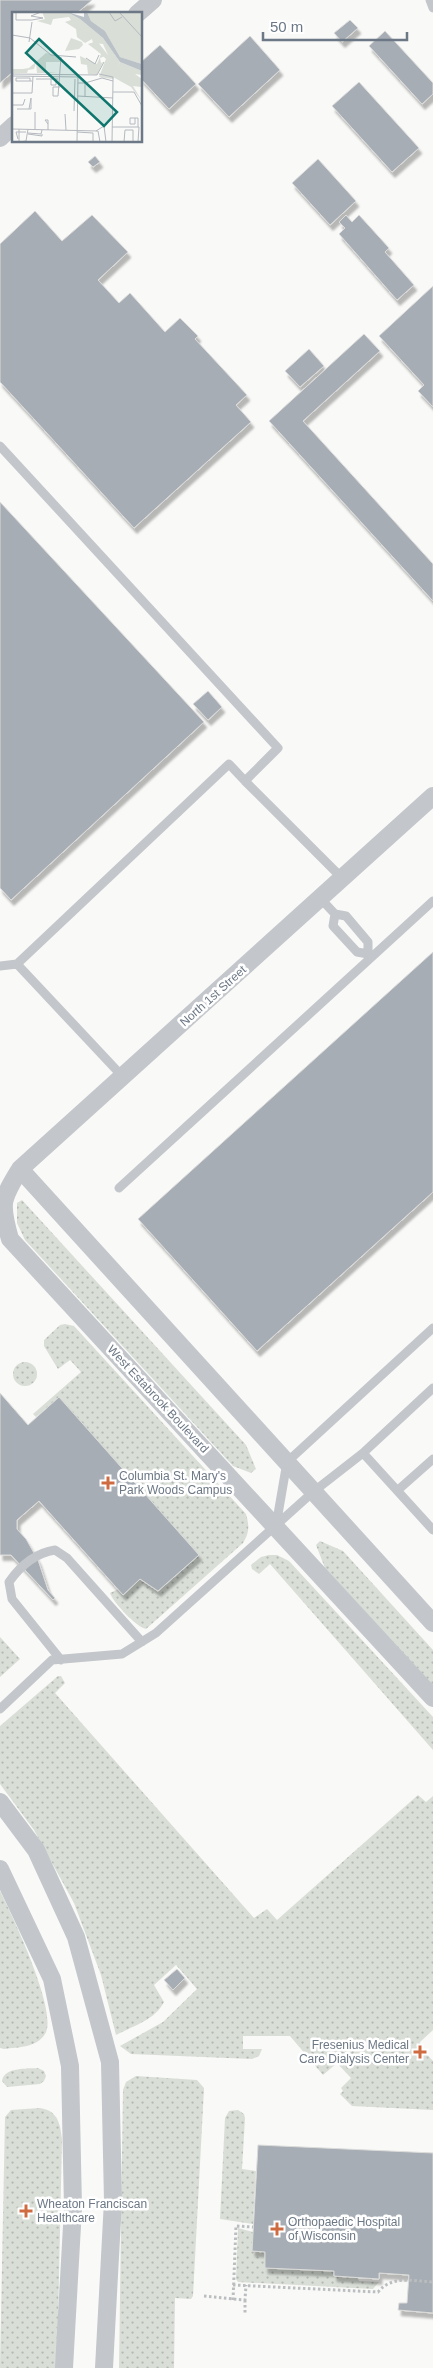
<svg xmlns="http://www.w3.org/2000/svg" width="433" height="2368" font-family="Helvetica,sans-serif">
	<style>
		.grass { fill: url(#grass-dots) }
		.building { fill: #a7adb4; stroke: #dbdbda; filter: url(#shadow) }
		.lines { fill: none; stroke-linecap: round; stroke-linejoin: round }
		.path { stroke: #bbbec0; stroke-width: 3; stroke-dasharray: 2.5 2.5; stroke-linecap: butt }
		.service { stroke: #c3c6ca; stroke-width: 9 }
		.minor { stroke: #c3c6ca; stroke-width: 18 }
		.poi-dot { fill: #cf6b41; stroke: #fff; stroke-width: 2 }
		.labels { text-anchor: middle; stroke-width: 5; stroke-linejoin: round; paint-order: stroke }
		.street-label { font-size: 12px; fill: #6c7885; stroke: #fff }
		.poi-label { font-size: 12px; fill: #6c7885; stroke: #fff; text-anchor: start }
		.inset-road { fill: none; stroke: #b4b9bf; stroke-width: 1 }
		.view { fill: #0f766e; fill-opacity: 0.15; stroke: #0f766e; stroke-width: 2.5 }
		.inset-edge { fill: none; stroke: #6c7885; stroke-width: 2.5 }
	</style>
	<defs>
		<pattern id="grass-dots" width="8" height="8" patternUnits="userSpaceOnUse" patternTransform="scale(1.25)"><rect width="8" height="8" fill="#d9ded7"/><path d="M2 2h.1M6 6h.1" fill="none" stroke="#b4b9b4" stroke-width="1.8" stroke-linecap="round"/></pattern>
		<filter id="shadow"><feDropShadow dx="3" dy="5.5" stdDeviation="1" flood-color="#0004"/></filter>
	</defs>
	<rect width="100%" height="100%" fill="#f9f9f7"/>
	<path class="grass" d="M22,1200l224,245 10,24 -5,4 -18,-7 -208,-226 -8,-17v-20z
		M65,1324l9,2 172,188c3,11 4,18 -3,29l-97,86c-10,-2 -33,-27 -36,-36l30,-14 18,11 41,-35 -140,-158 -23,20 -3,-3 48,-42 -11,-12 -12,9 -14,-23v-6l16,-15z
		M13 1374a12 12 0 1 1 24 0a12 12 0 1 1-24 0Z
		M320,1541l23,10 90,99v36l-108,-118 -9,-23z
		M269,1555h8l12,6 144,156v33l-163,-186 -11,10 -7,-5 -1,-4 10,-8z
		M0,1637l20,22 -20,18z
		M58,1676h3l4,7 -10,10 199,225 13,-9 10,11 141,-125 8,7 7,-6v234l-13,12 2,7 11,12v49l-81,-4 -12,-12 3,-3 -2,-3 10,-10 -14,-15 -14,12 -33,-39h-47v13h19l-3,7 -7,3 -121,-5 -11,-8 43,-24 34,-33 -21,-24 -22,20 10,17c-9,18 -31,24 -48,33l-15,-60 -27,-72 -40,-73 -34,-46v-58z
		M0,1891c12,24 59,122 45,143 -9,14 -26,13 -41,15l-4,-1z
		M38,2068l6,3 2,5 -2,5 -4,3 -33,3 -5,-6c2,-14 24,-12 36,-13z
		M136,2076l61,4 7,8 -11,208 -2,3 -16,-1 -1,70h-55l4,-278 3,-8z
		M40,2108c18,3 20,15 22,31l-5,229h-57l5,-251 6,-7z
		M238,2110l6,4 1,4 -3,51 14,2 -3,53 -33,-5 5,-101 4,-7z
		M238,2228l15,4 -1,19 13,1v16l69,3 1,5 23,2 1,3 20,1 -6,7 -135,-7 -2,-3z"/>
	<path class="building" d="M0,0h92l-16,14h-62v57l-14,12z
		M350,20l8,8 -16,14 -8,-9z
		M385,31l48,52v11l-11,10 -53,-58z
		M250,36l30,34 -51,47 -31,-33z
		M160,45l36,39 -27,25 -28,-30v-17z
		M359,82l60,66 -27,24 -60,-66z
		M95,156l5,6 -7,5 -5,-5z
		M318,159l38,42 -26,24 -38,-42z
		M35,211l27,30 30,-26 36,37 -30,28 21,23 11,-10 35,39 15,-14 18,18 -3,3 52,56 -11,10 15,17 -117,106 -134,-146v-138z
		M346,215l6,7 7,-7 30,33 -4,4 29,33 -17,15 -58,-66 6,-6 -6,-6z
		M433,286v121l-15,-16 6,-6 -45,-49z
		M364,334l16,17 -77,70 130,143v37l-164,-180z
		M309,349l15,17 -24,21 -15,-16z
		M0,502l204,220 -193,178 -11,-12z
		M208,691l14,16 -14,13 -15,-16z
		M433,952v240l-176,159 -119,-132z
		M0,1393l28,32 31,-28 140,158 -41,36 -18,-12 -17,16 -84,-94 -22,19v9l9,10 12,21 10,30 7,8 -2,2 -42,-45h-11z
		M177,1969l8,9 -12,12 -9,-10z
		M258,2145l175,8v160l-35,-3 1,-7h8l2,-28 -30,-2v6l-45,-3v-5l-69,-3v-16l-13,-1z"/>
	<g class="lines">
		<path class="path" d="M233,2285l145,7c14,-17 35,-11 55,-10
			M204,2296l41,4 1,-15
			M233,2300l3,-74 17,1
			M245,2300v13"/>
		<path class="service" d="M430,0l3,8
			M0,446l278,302 -33,33 98,98
			M321,899l14,15 11,2 22,26v12l-11,-2 -24,-26 2,-12
			M0,966l17,-2
			M123,1077l-106,-113 212,-200 16,17
			M119,1188l314,-287
			M363,1453l70,77
			M398,1490l35,-31
			M276,1526l11,-64 146,-134
			M61,1660l-49,-61 -3,-17c12,-17 26,-29 46,-32l12,8 75,84
			M0,1709l52,-49 70,-6 34,-21 157,-141 50,-39 70,-65"/>
		<path class="minor" d="M137,14l16,-14
			M0,138l14,-13
			M433,796l-413,373c-19,31 -20,35 -10,70l423,459
			M20,1169l413,454
			M0,1802l36,48 40,87 34,125 3,139 -9,167
			M0,1869l52,110 18,87 3,142 -9,160"/>
	</g>
	<g class="poi-dot">
		<path d="M105.5 1475.5h5v5h5v5h-5v5h-5v-5h-5v-5h5z"/>
		<path d="M417.5 2044.5h5v5h5v5h-5v5h-5v-5h-5v-5h5z"/>
		<path d="M23.5 2203.5h5v5h5v5h-5v5h-5v-5h-5v-5h5z"/>
		<path d="M274.5 2221.5h5v5h5v5h-5v5h-5v-5h-5v-5h5z"/>
	</g>
	<g class="labels">
		<g class="street-label">
			<text transform="translate(213 996) rotate(-42)" y="4">North 1st Street</text>
			<text transform="translate(158 1399) rotate(47)" y="4">West Estabrook Boulevard</text>
		</g>
		<g class="poi-label">
			<text x="119" y="1480">Columbia St. Mary's<tspan x="119" dy="14">Park Woods Campus</tspan></text>
			<text x="409" y="2049" text-anchor="end">Fresenius Medical<tspan x="409" dy="14">Care Dialysis Center</tspan></text>
			<text x="37" y="2208">Wheaton Franciscan<tspan x="37" dy="14">Healthcare</tspan></text>
			<text x="288" y="2226">Orthopaedic Hospital<tspan x="288" dy="14">of Wisconsin</tspan></text>
		</g>
	</g>
	<g transform="translate(12 12)">
		<rect width="130" height="130" fill="#f9f9f7"/>
		<path d="M59,26l11,4 1,3 -4,4 -14,2zM85,29l11,14 -8,3 1,5 2,-1 -6,13 -9,-1 -1,-9 -6,-1 -1,-8 17,8 4,-10 -13,-10zM34,41l14,4v5h-14v10l11,1h-20l-1,-10 -2,6 -6,1 -1,3h-15v-17l1,13h10l6,-1zM108,50l22,9v4l-7,-1 7,5 -1,8 -8,-1 9,15 -11,-14 -18,-10z" fill="#d9ded7"/>
		<path d="M30,0h25l13,7 23,19 17,24 -7,17 -14,-2 7,-18 -4,-4h6l-5,-11 -10,-1 -1,-4 -7,4 -8,-6 -1,-8 -11,-7 6,-2 -2,-3 -16,2 -2,6 -14,-4 8,-2z" fill="#d9ded7"/>
		<path d="M75,0h55v52l-22,-7 -15,-26 -14,-10z" fill="#d9ded7"/>
		<path d="M55,0l17,5v-5h3l4,9 14,10 15,26 22,7v7l-22,-9 -17,-24 -23,-19z" fill="#bac2c7"/>
		<path class="inset-road" d="M97,0l6,9 7,-4M107,0l23,25M4,1v7h16l11,-2 -12,-2 10,-4M0,23l18,3 21,17 25,2M17,30l3,-20M74,46l9,6 4,-9M0,62l85,1 7,-13M87,62l14,3v4M0,64l66,1M4,66v3h16M4,66h14v3M24,67h22M39,67v6h5v-6M66,71h7v13M73,71l17,-5 11,3M101,80h21l8,14M0,81h20l1,-17M46,84l3,-39M46,84h-5v-9h7M66,84l35,2M0,93h11l2,-6M5,97h14v-11l-2,11M62,99l1,-32M53,102l1,16M123,106v6h-5v-6h8v9M100,115h27l-1,15M0,117l86,2 2,11M7,117v13l7,-1 2,-12M23,117v-17M36,118v-10h-3l3,4M84,119l8,-5 2,16M65,120l16,1v8M16,121l13,1 1,-4M16,122l14,2v-2M6,127l-2,-7h10M65,130l1,-67M67,130h18M100,130l1,-61M112,130l1,-12h8v12"/>
		<path class="view" d="M27,27l78,73 -13,14 -78,-73z"/>
		<rect width="130" height="130" class="inset-edge"/>
	</g>
	<path d="M263 32v8h144v-8" fill="none" stroke="#6c7885" stroke-width="2.5"/>
	<text x="270" y="32" font-size="15" fill="#6c7885" stroke="#ffffff" stroke-width="4" paint-order="stroke">50 m</text>
</svg>
